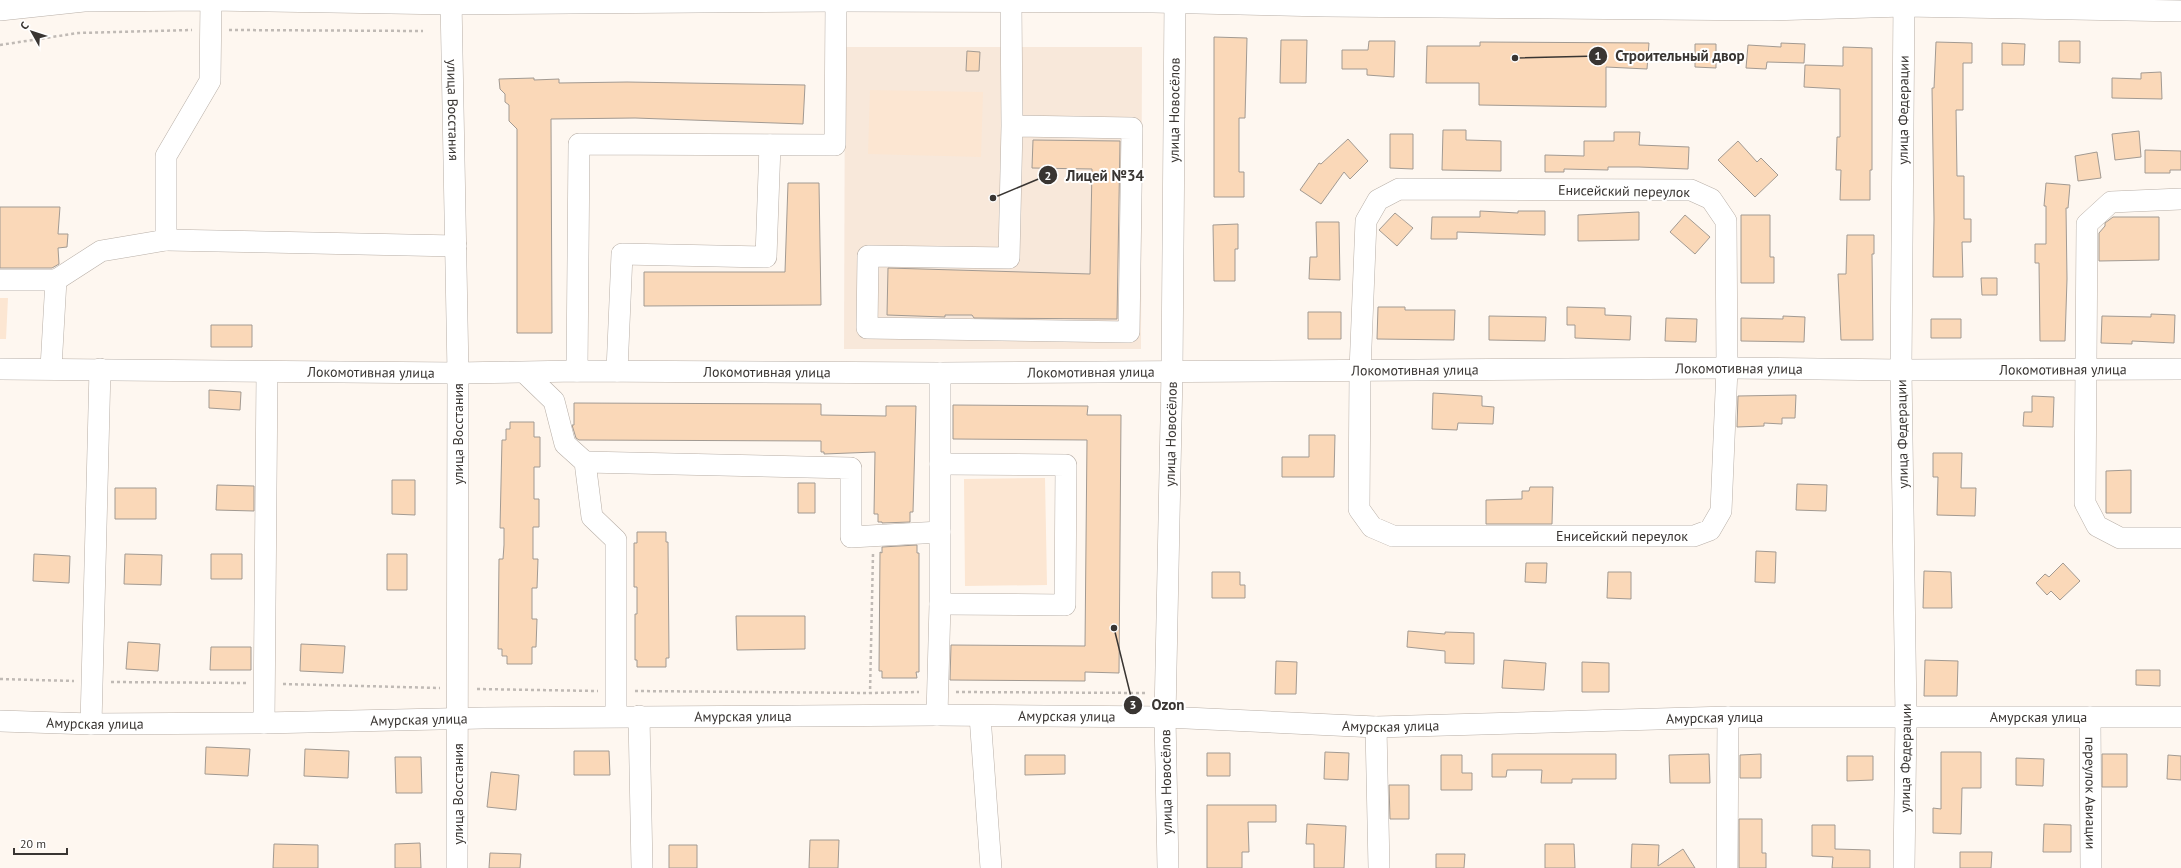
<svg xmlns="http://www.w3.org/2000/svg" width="2181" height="868" font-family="'PT Sans',sans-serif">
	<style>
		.built { fill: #f8e8da }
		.green { fill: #fce6d2 }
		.building { fill: #fad8b8; stroke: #a29a92 }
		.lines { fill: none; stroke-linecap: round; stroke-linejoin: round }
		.minor-casing { stroke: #b8afa7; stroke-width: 22 }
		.path { stroke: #c0bab5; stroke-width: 2.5; stroke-dasharray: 3 3; stroke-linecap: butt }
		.minor { stroke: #fff; stroke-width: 21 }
		.labels { text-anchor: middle; stroke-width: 4; stroke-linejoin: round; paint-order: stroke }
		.street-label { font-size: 14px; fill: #393532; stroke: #fff }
		.leader { fill: none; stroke: #393532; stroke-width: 1.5 }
		.callout-dot { fill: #393532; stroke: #fff; stroke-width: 1.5 }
		.mark-label { font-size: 12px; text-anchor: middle; font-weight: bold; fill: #fff }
		.callout-label { font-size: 15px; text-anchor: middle; font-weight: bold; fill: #393532; stroke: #fff; stroke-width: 4; stroke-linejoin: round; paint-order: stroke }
	</style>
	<rect width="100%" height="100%" fill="#fef7f0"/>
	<path class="built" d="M845,47h297l-1,302h-297z"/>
	<path class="green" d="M870,90l113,2 -2,65 -113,-3z
		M0,298h8l-2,41h-6z
		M1045,478l2,107 -82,1 -1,-107z"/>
	<path class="building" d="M1214,37l33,1 -2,80h-6v54h5v25h-30z
		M1281,40h26l-1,43h-26z
		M1369,41h26l-1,36 -27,-2v-6h-25v-19h26z
		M2059,41h21v22l-21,-1z
		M1480,42l169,1 -2,26 -41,-2v40l-127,-2v-22h-53l1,-37h53z
		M1936,42l36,1v20h-9v47h-7l1,66h7v43h7v23h-9l1,35h-30l1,-58 -2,-131h2z
		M1781,43l24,1 -1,19 -37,-1 -1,7 -20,-1 2,-23 33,2z
		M2002,43l23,1 -1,21h-22z
		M1695,44h21v24l-21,-1z
		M1843,47l29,1v122h-2v30h-30l1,-30h-5l1,-33h3v-48l-36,-2 1,-22 38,1z
		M967,51l13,1 -1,19h-13z
		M2161,72l1,27 -50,-1v-20l29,1v-6z
		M534,78v2l25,-1v4l68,-1 178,3 -2,39 -168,-6 -84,1 1,214h-35v-204l-8,-8v-16l-4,-3v-8l-5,-5 -1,-10z
		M1443,130h23v10l35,1v30l-59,-1z
		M2139,131l2,26 -26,3 -3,-26z
		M1614,132h26l-1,13 50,2 -1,22 -49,-2h-31v3l-44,-1v3h-19v-17l39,1v-15h30z
		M1390,134h23v35l-23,-1z
		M1348,139l20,22 -18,18 -6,-7 -23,32 -21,-14 19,-27 2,1z
		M1033,140l87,1 -3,178 -143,-1 -2,-3h-27v2l-58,-2 1,-47 202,6 2,-105 -60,-1z
		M1738,141l19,21 4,-4 17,17 -23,22 -37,-37z
		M2145,150l36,1v19h-11v3h-25z
		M2097,152l4,26 -23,3 -3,-25z
		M788,183h31l2,122 -177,1v-34h141z
		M2046,183l24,2 -2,23h-2l1,71 -2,62h-25l-1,-78h-4v-19h11v-38h-2z
		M0,207h60l-2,27h10l-1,13 -9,1 1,16 -7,4h-52z
		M1480,211l38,2v-2h27v24l-88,-3v7h-26l1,-22h48z
		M1639,212v28l-61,1v-26z
		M1395,213l18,15 -16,18 -18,-16z
		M1685,215l25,22 -15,17 -25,-22z
		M1741,215h29v42h4v26h-33z
		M2113,217h46v43l-60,1v-28l6,-7v-3z
		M1316,222h23l1,58 -31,-1 1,-22h7z
		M1238,224v25h-3v32h-21l-1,-56z
		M1847,235h27v19h-2l1,86h-32l-3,-66h8z
		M1981,278h16v17h-15z
		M1378,307h27v3h50l-1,30 -77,-1z
		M1567,307l38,1v7l26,1 -1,24 -55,-2v-13h-8z
		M1308,312h33v27h-33z
		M2151,314l24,1 -1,28 -42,-2v3l-31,-1 1,-27 49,1z
		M1489,316l57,1 -1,24 -56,-1z
		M1783,316l22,1 -1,25 -63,-1v-23l42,1z
		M1666,318l31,1 -1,23 -31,-1z
		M1931,319h30v19h-30z
		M211,325h41v22h-41z
		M209,390l32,2 -1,18 -31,-2z
		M1433,393l49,3v10l12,1 -1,17 -35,-1 -1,7 -25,-1z
		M1796,395l-1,23h-13v6l-18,-1v3l-27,1 1,-31z
		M2032,396l22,1 -1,30 -30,-1 1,-14h8z
		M574,403l247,1v11l65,1v-10h30l-3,106h-3v10l-28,1v-1h-4v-8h-4l1,-62 -51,2v-2h-3v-11l-242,-1 -3,-2 -4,-13h2z
		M953,405l135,1 -1,9h34l-2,258 -34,-1v9l-135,-1 1,-35 134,1 2,-206 -134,-1z
		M510,422h24v15h6v30h-6v32h5v28h-6v32h5l-1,29h-5v31h5l-1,28h-4v17h-25v-8h-5v-7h-4l1,-90h4l1,-14v-17h-4l2,-88h4v-11h4z
		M1309,435h26l-1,42h-52v-20h27z
		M1933,453h29l-1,35h15l-1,28 -38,-1 1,-38h-5z
		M2131,470v43h-25v-42z
		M392,480h23v35l-23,-1z
		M798,483h17v30h-17z
		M1797,484l30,1 -1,26 -30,-1z
		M217,485l37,1v25l-38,-1z
		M1530,487h23l-1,37h-66v-24l36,-1v-8h7z
		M115,488h41v31h-41z
		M637,532h29v10h2l1,116h-3v9h-29v-7h-2v-46h2v-27h-3v-44h3z
		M917,545v8h2v119h-3l1,6h-35v-7h-3l1,-119 2,1v-6z
		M1756,551l20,1 -1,31 -20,-1z
		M34,554l36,2 -1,27 -36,-2z
		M125,554l37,1 -1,30 -37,-1z
		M211,554h31v25h-31z
		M387,554h20v36h-20z
		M1526,563h21l-1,20 -21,-1z
		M2063,563l17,18 -20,19 -9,-9 -4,4 -11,-12 9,-9 4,3z
		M1924,571l27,1 1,36h-29z
		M1212,572h28v13h5v13h-33z
		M1608,572h23v27l-24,-1z
		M736,616h69v33l-68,1z
		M1408,631l37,3v-2l29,1v31l-29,-1v-12l-38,-4z
		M128,642l32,2 -2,27 -32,-2z
		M301,644l44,2 -2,27 -43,-2z
		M211,647h40v23h-41z
		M1504,660l42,3 -2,27 -42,-2z
		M1925,660l33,1 -1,35h-33z
		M1276,661l21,1 -1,32h-21z
		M1582,662l27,1v29h-27z
		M2136,670h24v16l-24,-1z
		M206,747l44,2 -2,27 -43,-2z
		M305,749l44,2 -1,27 -44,-2z
		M574,751h35l1,24h-36z
		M1325,752l24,1 -1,27 -24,-1z
		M1941,752h40v36h-19l-1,46 -28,-1v-25l8,1z
		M1207,753h23v23h-23z
		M1492,754h124v25h-44v4h-31l1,-13h-35l-1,7h-14z
		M1709,754l1,29h-40l-1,-28z
		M1761,754v24h-21v-23z
		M2102,754h25v33h-25z
		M1025,755h40v19l-40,1z
		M1441,755h21v18h10v17h-31z
		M2168,755l13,1v24l-14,-1z
		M1847,756h26v24l-26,1z
		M395,757h26l1,36h-26z
		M2016,758l28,1 -1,27 -27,-1z
		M491,772l28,3 -3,35 -29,-3z
		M1389,785h20v34h-19z
		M1207,805h69v17h-28l1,30h-7v16h-35z
		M1739,819h23v34h4v15h-27z
		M1307,824l39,2 -2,42h-30v-24h-8z
		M2044,824l27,1v27h-28z
		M1812,825h23v24l35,1v18h-38l1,-11 -21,-1z
		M810,840h29l-1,28h-29z
		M420,843l1,25h-26v-24z
		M274,844l44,1v23h-45z
		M1545,844h29l1,24h-30z
		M1632,844l27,1 -1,21 25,-17 12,19h-64z
		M669,845h28v23h-28z
		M1960,852h32l-1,16h-31z
		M490,853l31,1 -1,14h-31z
		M1436,854h29l-1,14h-28z"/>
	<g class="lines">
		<defs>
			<g id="minor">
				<path id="s1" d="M451,0l7,373 -1,495"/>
				<path d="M1011,2l1,124 -3,132 -141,-2 -1,72 262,4 3,-204 -120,-2"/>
				<path d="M0,10l84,-9 127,-1 240,4 385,-3 317,1 172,4 444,4 135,-4 277,5"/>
				<path d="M1399,189l292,1 20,9 15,22 1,147 -6,143 -11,19 -16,6h-301l-21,-9 -13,-18 1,-138 6,-150 12,-21z"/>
				<path d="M2181,199l-70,3 -24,22 -2,279 12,23 23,12h61"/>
				<path d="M166,240l290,6"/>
				<path d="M0,280h56l-5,88"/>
				<path d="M56,280l45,-29 65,-11v-84l44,-75 1,-81"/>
				<path id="s2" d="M0,369l458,4 119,-2 363,2 787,-5 174,2 280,-1"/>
				<path d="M577,371l2,-227 256,1 1,-144"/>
				<path d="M617,371l5,-117 144,3 4,-112"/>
				<path d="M525,373l29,28 11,43 20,18 7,55 24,23v176"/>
				<path d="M585,462l266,6v69l89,-5"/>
				<path d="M940,604l125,1 1,-140 -126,-1"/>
				<path d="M937,715l3,-111v-231"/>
				<path d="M639,716l3,152"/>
				<path d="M980,716l11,152"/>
				<path id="s3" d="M2090,717l1,151"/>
				<path id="s4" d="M0,721l91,3 173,-1 219,-5 454,-3 228,2 211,10 352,-10h453"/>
				<path d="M264,723l3,-351"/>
				<path d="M91,724l9,-355"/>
				<path d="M1376,727l3,141"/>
				<path id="s5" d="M1168,868l-3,-151 7,-345 3,-372"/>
				<path d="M1727,868l1,-151"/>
				<path id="s6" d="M1904,868l2,-151 -5,-347 3,-370"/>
			</g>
		</defs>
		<use href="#minor" class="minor-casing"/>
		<path class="path" d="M229,30l194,1
			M0,45l78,-12 114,-3
			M873,554l-3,139 49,-1
			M0,679l74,2
			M111,682l135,1
			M283,684l157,4
			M477,689l121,2
			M635,691l235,2
			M956,692l191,1"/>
		<use href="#minor" class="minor"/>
	</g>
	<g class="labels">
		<g class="street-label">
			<text dy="5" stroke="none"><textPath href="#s1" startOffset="110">улица Восстания</textPath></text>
			<text dy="5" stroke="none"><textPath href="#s5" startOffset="758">улица Новосёлов</textPath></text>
			<text dy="5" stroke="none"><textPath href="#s6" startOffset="758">улица Федерации</textPath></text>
			<text transform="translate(1624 191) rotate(1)" y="5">Енисейский переулок</text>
			<text dy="5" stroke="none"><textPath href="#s2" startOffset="1739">Локомотивная улица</textPath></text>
			<text dy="5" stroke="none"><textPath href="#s2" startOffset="2063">Локомотивная улица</textPath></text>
			<text dy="5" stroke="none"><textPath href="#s2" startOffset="1415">Локомотивная улица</textPath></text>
			<text dy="5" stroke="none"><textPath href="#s2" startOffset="767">Локомотивная улица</textPath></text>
			<text dy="5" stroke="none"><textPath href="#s2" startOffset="1091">Локомотивная улица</textPath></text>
			<text dy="5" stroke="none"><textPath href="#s2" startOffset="371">Локомотивная улица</textPath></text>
			<text transform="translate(458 434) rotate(-90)" y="5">улица Восстания</text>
			<text dy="5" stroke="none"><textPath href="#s5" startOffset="434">улица Новосёлов</textPath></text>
			<text transform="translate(1902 434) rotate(-91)" y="5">улица Федерации</text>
			<text x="1622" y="541">Енисейский переулок</text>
			<text dy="5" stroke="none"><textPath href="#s4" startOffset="743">Амурская улица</textPath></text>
			<text dy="5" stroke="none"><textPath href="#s4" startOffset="1067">Амурская улица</textPath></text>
			<text dy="5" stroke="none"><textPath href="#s4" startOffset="2039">Амурская улица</textPath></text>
			<text dy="5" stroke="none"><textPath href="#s4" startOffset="1715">Амурская улица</textPath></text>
			<text dy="5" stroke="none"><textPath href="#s4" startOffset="419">Амурская улица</textPath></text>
			<text dy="5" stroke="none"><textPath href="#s4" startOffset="95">Амурская улица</textPath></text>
			<text dy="5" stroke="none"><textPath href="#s4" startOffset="1391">Амурская улица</textPath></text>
			<text dy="5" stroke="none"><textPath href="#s6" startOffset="110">улица Федерации</textPath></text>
			<text transform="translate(1166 782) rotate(-91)" y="5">улица Новосёлов</text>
			<text dy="5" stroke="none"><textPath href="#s3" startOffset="76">переулок Авиации</textPath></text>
			<text transform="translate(458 794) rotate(-90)" y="5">улица Восстания</text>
		</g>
	</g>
	<path class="leader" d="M1515 58L1598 56M993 198L1048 175M1114 628L1133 705"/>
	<g class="callout-dot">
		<circle cx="1515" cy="58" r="4"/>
		<circle cx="993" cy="198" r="4"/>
		<circle cx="1114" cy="628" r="4"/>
		<circle cx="1598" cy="56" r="10"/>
		<circle cx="1048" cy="175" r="10"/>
		<circle cx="1133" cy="705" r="10"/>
	</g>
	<g class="mark-label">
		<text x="1598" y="60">1</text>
		<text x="1048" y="180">2</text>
		<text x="1133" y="709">3</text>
	</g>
	<g class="callout-label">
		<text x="1680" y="61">Строительный двор</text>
		<text x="1105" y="181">Лицей №34</text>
		<text x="1168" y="710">Ozon</text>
	</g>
	<g transform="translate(32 32) rotate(309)" stroke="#ffffff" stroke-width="3" paint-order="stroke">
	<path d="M0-3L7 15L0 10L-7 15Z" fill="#393532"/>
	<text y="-6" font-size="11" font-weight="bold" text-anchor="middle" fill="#393532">С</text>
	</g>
	<path d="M14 848v6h53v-6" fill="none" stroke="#393532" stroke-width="2"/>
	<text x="20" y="848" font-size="12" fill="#393532" stroke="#ffffff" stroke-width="3" paint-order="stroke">20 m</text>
</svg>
